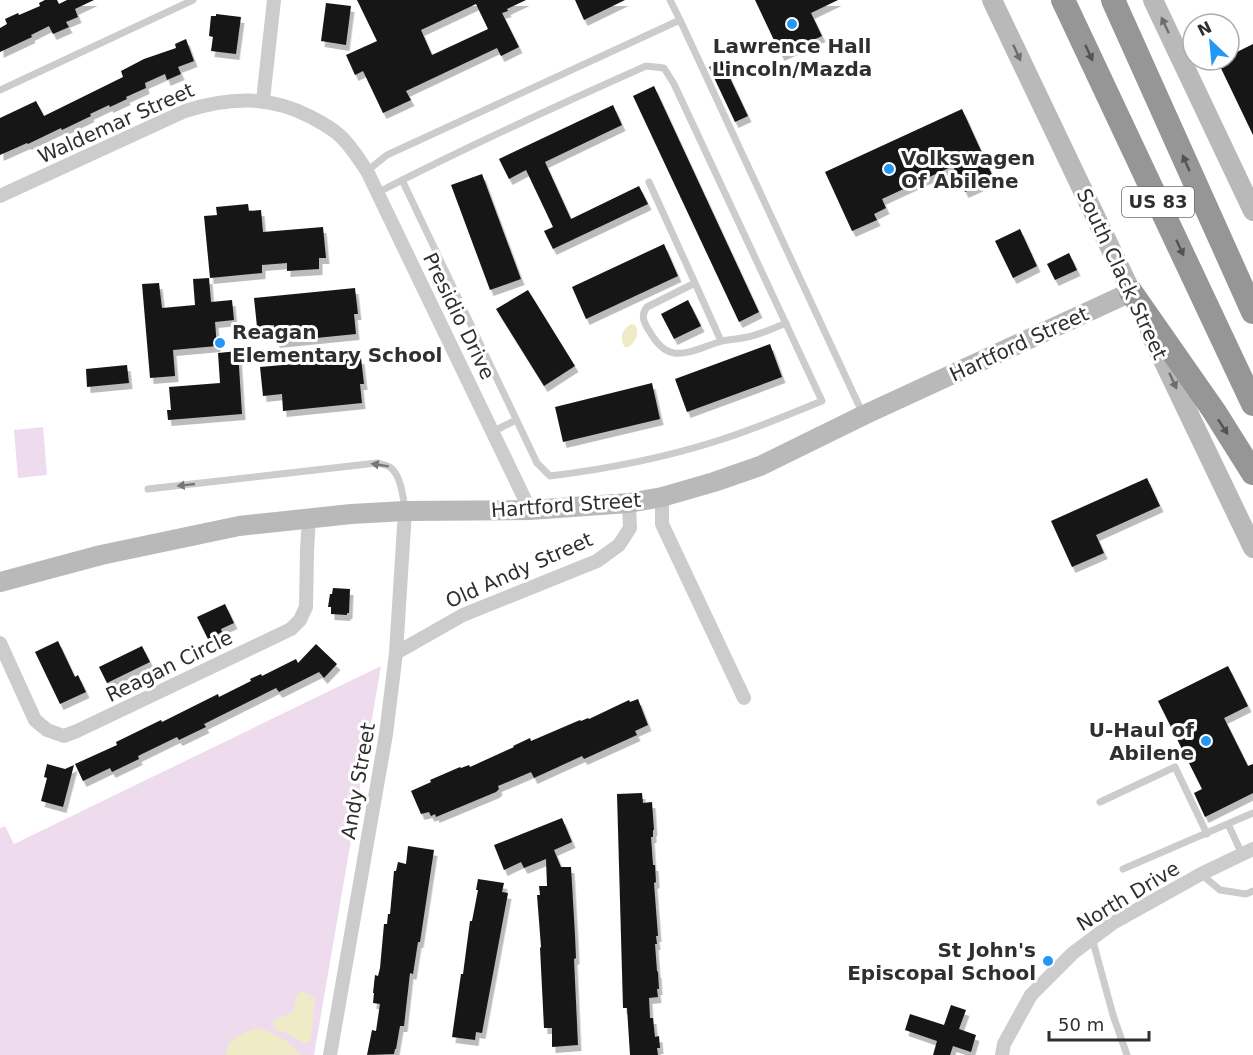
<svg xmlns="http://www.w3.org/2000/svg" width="1253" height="1055" font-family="'DejaVu Sans',sans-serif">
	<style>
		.green { fill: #eedcee }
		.water { fill: #efebc7 }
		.building { fill: #161616; fill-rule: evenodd; filter: url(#shadow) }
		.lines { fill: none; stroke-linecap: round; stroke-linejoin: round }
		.lane { stroke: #ccc; stroke-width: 7 }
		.street { stroke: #ccc; stroke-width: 14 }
		.secondary { stroke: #b9b9b9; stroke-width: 20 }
		.highway { stroke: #969696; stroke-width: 24 }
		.oneway { fill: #6d6d6d }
		.oneway2 { fill: #535353 }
		.oneway3 { fill: #767676 }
		.poi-dot { fill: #2496f4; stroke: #fff; stroke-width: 2 }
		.labels { text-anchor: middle; stroke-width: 6; stroke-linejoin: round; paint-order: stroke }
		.shield { fill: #fff; stroke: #6d6d6d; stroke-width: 1.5 }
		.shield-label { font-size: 18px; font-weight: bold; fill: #2f2f2f }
		.poi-label { font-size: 20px; font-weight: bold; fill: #2f2f2f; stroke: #fff; text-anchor: start }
		.street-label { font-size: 20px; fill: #2f2f2f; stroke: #fff }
	</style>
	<defs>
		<filter id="shadow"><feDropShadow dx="3.5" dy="6" stdDeviation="0" flood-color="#0004"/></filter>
	</defs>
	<rect width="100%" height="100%" fill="#fff"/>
	<path class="green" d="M43,427l4,48 -29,3 -4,-48z
		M381,666l-67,389h-314v-227l5,-2 9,18z"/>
	<path class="water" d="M632,324l3,1c5,8 1,16 -6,22h-4c-7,-8 -2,-20 7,-23z
		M302,992l8,3 5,4 -4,39 -1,3 -4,2 -5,-1 -15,-10 -8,-1 -5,-6 1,-5c17,-7 20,-3 22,-24z
		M256,1028c16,2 35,14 44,27h-74c0,-17 16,-21 30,-27z"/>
	<path class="building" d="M45,0h12l2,4 8,-4h27l-19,9 3,8 -12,5 3,5 -16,7 -4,-8 -18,9 1,2 -32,15v-24l7,-4 -2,-5 13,-6 1,2 21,-9 -1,-3z
		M357,0h169l-19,9 1,2 -6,2 17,34 -18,9 -4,-8 -91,43 5,9 -28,13 -20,-42 -8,4 -9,-20 31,-14zM476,4l12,25 -56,26 -11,-25z
		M575,0h50l-41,20z
		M755,0h83l-27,13 11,23 -41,19z
		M326,3l25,3 -5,39 -25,-4z
		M216,14l25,3 -5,37 -25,-3 2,-14 -4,-1 2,-20h5z
		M186,39l8,22 -16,6 3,7 -14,6 -2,-6 -20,9 1,5 -20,9 1,2 -17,8 -1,-2 -19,9 1,2 -29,14 -1,-2 -33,16 -1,-1 -27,12v-37l36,-17 8,15 79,-39 -2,-6 23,-12 32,-11 -1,-4z
		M1253,44v91l-36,-75h12v-4z
		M722,61l26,55 -13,6 -26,-55z
		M654,86l105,226 -20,10 -106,-226z
		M613,105l9,20 -77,37 26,57 68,-33 9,18 -95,45 -9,-18 9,-4 -27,-57 -17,9 -10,-20z
		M962,109l32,70 -29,13 -12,-26 -71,33 4,9 -12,6 3,6 -25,11 -27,-59z
		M482,174l39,105 -31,11 -39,-105z
		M248,204l1,7 12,-1 2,22 60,-5 3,31h-7v11l-32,2v-8l-25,2v8l-52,5 -6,-62 13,-1 -1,-8z
		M1020,229l17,37 -24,12 -18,-37z
		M664,244l14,32 -92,43 -14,-32z
		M1069,253l8,17 -22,10 -8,-16z
		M209,278l2,24 21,-2 2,20 -19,2 2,24 -44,4 2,26 -25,2 -8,-94 17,-1 3,25 33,-3 -2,-26z
		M355,288l3,26h-4l2,20 -80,8 -2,-17 -17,2 -3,-29z
		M528,290l47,76 -31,20 -48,-77z
		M688,300l13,26 -27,13 -13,-25z
		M770,344l12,33 -95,35 -12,-33z
		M238,351l4,63 -74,6 -1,-10h4l-2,-23 51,-4 -2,-30z
		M361,358l3,26h-4l2,19 -79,8 -1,-17 -19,2 -3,-29z
		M127,365l2,18 -42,4 -1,-18z
		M652,383l8,36 -97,23 -8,-35z
		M1147,478l13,28 -64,29 8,18 -32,14 -21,-46z
		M333,588l17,1 -1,24h-2v2l-16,-1v-7h-3l2,-13h2z
		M225,604l9,19 -13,6 1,3 -14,7 -11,-22z
		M58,641l17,36 3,-2 8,17 -26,12 -25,-52z
		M316,644l21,20 -13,14 -5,-6 -40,20 -3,-4 -72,36 2,3 -27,13 -2,-3 -39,19 1,3 -27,13 -2,-4 -27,13 -8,-17 42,-19 -1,-3 45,-22 1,2 56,-28 1,3 32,-16 -1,-2 11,-5 1,2 34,-17 2,4z
		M142,646l8,16 -43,21 -8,-16z
		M1228,666l20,40 -24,12 24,48 5,-2v29l-48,24 -11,-24 8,-4 -44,-88z
		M638,699l10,26 -13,6 2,4 -53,24 -2,-3 -48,22 -3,-6 -33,14 1,3 -3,3 -60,25 -1,-3 -4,2 -2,-4 -8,2 -10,-23 20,-9 -1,-2 30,-13 1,1 8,-3 1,2 44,-20 -1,-1 17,-8 1,3 49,-21 1,1 7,-3 1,1 40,-19 1,2z
		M47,764l18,5 9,-4 -11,42 -22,-6 6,-23 -3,-1z
		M642,793l1,10 9,-1 2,28h-1v7h-2l2,28h2l1,17 -2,1 4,53h-2l1,8h-2l2,27 1,1 1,17h-2l1,8 -9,1 1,20h3l2,19 4,-1 1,12h-3l1,7h-28l-3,-47h-4l-6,-214z
		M562,818l10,24 -18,8 7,17h10l4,68 1,23 -2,1 4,86 -26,2v-19h-8l-4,-80 1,-1 -4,-52h3l-1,-9h8l-1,-27 -22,9 -3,-6 -17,8 -10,-25z
		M408,846l26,4 -14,92h-2l-5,32 -3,-1 -6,53h-4l-4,23h-1l-1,5 -27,1 5,-25 4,1 4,-27 -7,-1 1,-10h-1l2,-18 3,1 2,-8 4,-44h3l1,-10h2l4,-43h2l2,-9 8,2z
		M478,879l26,4 -2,9 6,1 -26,140 -6,-1 -1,8 -23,-3 9,-63h2l7,-53h2l6,-31h-2z
		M951,1005l15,5 -7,19 17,6 -5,17 -18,-6 -3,9h-17l4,-14 -32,-11 5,-16 34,11z"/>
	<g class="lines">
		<path class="lane" d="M680,20l182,392
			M0,90l193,-90
			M367,171l20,-16 293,-135 -10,-20
			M649,182l46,101
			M377,193c89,-46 179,-87 269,-127l18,2 10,16 148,317c-34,14 -67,28 -102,39 -56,18 -113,29 -170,36l-13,-13 -135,-283
			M721,341l-26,-58 -48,24c-7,9 -3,16 3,25 5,9 13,19 24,21 15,2 31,-7 45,-11 7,-3 15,-2 23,-4 15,-2 30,-9 44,-15
			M492,432l24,-12
			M148,489l229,-26c4,1 11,2 14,5 10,8 12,29 14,41
			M1100,802l75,-35 32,67
			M1228,824l14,30
			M1123,869l130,-56
			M1201,874l19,16 26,4 7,-3
			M1092,938l21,77 14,40"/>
		<path class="street" d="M263,100l11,-100
			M0,196l185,-85c44,-14 84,-16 126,6 9,5 19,10 27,17 12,10 20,24 29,37l163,339
			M662,497v27l82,174
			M0,643l35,77 12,10 17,6 13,-5 214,-102 9,-9 6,-13 1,-56 2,-34
			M396,653l67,-38 134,-54 22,-16 11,-17 -1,-25
			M330,1055l56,-321 10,-81 9,-142
			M1002,1055l2,-11 27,-49 42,-42 40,-30 88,-49 52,-25"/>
		<path class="secondary" d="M992,0l145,304
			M1153,0l100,211
			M1150,333l103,215
			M0,582l101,-27 138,-29 112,-12 54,-3 125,-1 99,-7 33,-6 52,-15 46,-16 104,-51 267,-123"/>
		<path class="highway" d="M1063,0l190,404
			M1113,0l140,312
			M1131,292l83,119 39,62"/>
	</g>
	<defs><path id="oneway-solid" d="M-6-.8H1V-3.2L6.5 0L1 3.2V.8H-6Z" transform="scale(1.5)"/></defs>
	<g class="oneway">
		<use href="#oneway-solid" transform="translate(1165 25) rotate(-115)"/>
		<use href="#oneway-solid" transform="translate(1017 53) rotate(65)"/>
		<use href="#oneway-solid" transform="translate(1173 381) rotate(65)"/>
	</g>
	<g class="oneway2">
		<use href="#oneway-solid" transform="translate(1089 53) rotate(65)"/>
		<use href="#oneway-solid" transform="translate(1186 163) rotate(-114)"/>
		<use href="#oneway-solid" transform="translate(1180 248) rotate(65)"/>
		<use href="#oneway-solid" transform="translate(1223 427) rotate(57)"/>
	</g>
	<g class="oneway3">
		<use href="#oneway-solid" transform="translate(380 465) rotate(-171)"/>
		<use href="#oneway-solid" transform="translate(186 485) rotate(174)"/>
	</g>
	<g class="poi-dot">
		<circle cx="792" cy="24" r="6"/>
		<circle cx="889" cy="169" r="6"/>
		<circle cx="220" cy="343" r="6"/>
		<circle cx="1206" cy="741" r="6"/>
		<circle cx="1048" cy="961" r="6"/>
	</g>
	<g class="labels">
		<rect class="shield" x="1122" y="187" width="72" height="30" rx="4.5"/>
		<g class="shield-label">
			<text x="1158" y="208">US 83</text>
		</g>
		<g class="poi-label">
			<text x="792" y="53" text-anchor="middle">Lawrence Hall<tspan x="792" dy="23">Lincoln/Mazda</tspan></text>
			<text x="901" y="165">Volkswagen<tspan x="901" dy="23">Of Abilene</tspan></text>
			<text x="232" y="339">Reagan<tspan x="232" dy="23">Elementary School</tspan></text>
			<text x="1194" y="737" text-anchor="end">U-Haul of<tspan x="1194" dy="23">Abilene</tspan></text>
			<text x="1036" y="957" text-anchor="end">St John's<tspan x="1036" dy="23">Episcopal School</tspan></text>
		</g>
		<g class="street-label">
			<text transform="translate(116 123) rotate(-24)" y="7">Waldemar Street</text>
			<text transform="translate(1122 274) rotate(65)" y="7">South Clack Street</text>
			<text transform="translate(459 316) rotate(64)" y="7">Presidio Drive</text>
			<text transform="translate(1019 344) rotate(-25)" y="7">Hartford Street</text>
			<text transform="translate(566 505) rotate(-4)" y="7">Hartford Street</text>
			<text transform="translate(519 570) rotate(-24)" y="7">Old Andy Street</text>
			<text transform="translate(169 666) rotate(-26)" y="7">Reagan Circle</text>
			<text transform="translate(358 781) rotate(-80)" y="7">Andy Street</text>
			<text transform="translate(1128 896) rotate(-31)" y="7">North Drive</text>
		</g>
	</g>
	<g transform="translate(1211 42) rotate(334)"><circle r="28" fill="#ffffff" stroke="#acacac" stroke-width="1.5"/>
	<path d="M0-4.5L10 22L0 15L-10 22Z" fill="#2496f4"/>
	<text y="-9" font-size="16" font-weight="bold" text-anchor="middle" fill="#2f2f2f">N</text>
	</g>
	<path d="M1049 1031v9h100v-9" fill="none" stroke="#2f2f2f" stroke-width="3"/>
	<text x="1058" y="1031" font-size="18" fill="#2f2f2f" stroke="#ffffff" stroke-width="4.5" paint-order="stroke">50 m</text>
</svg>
